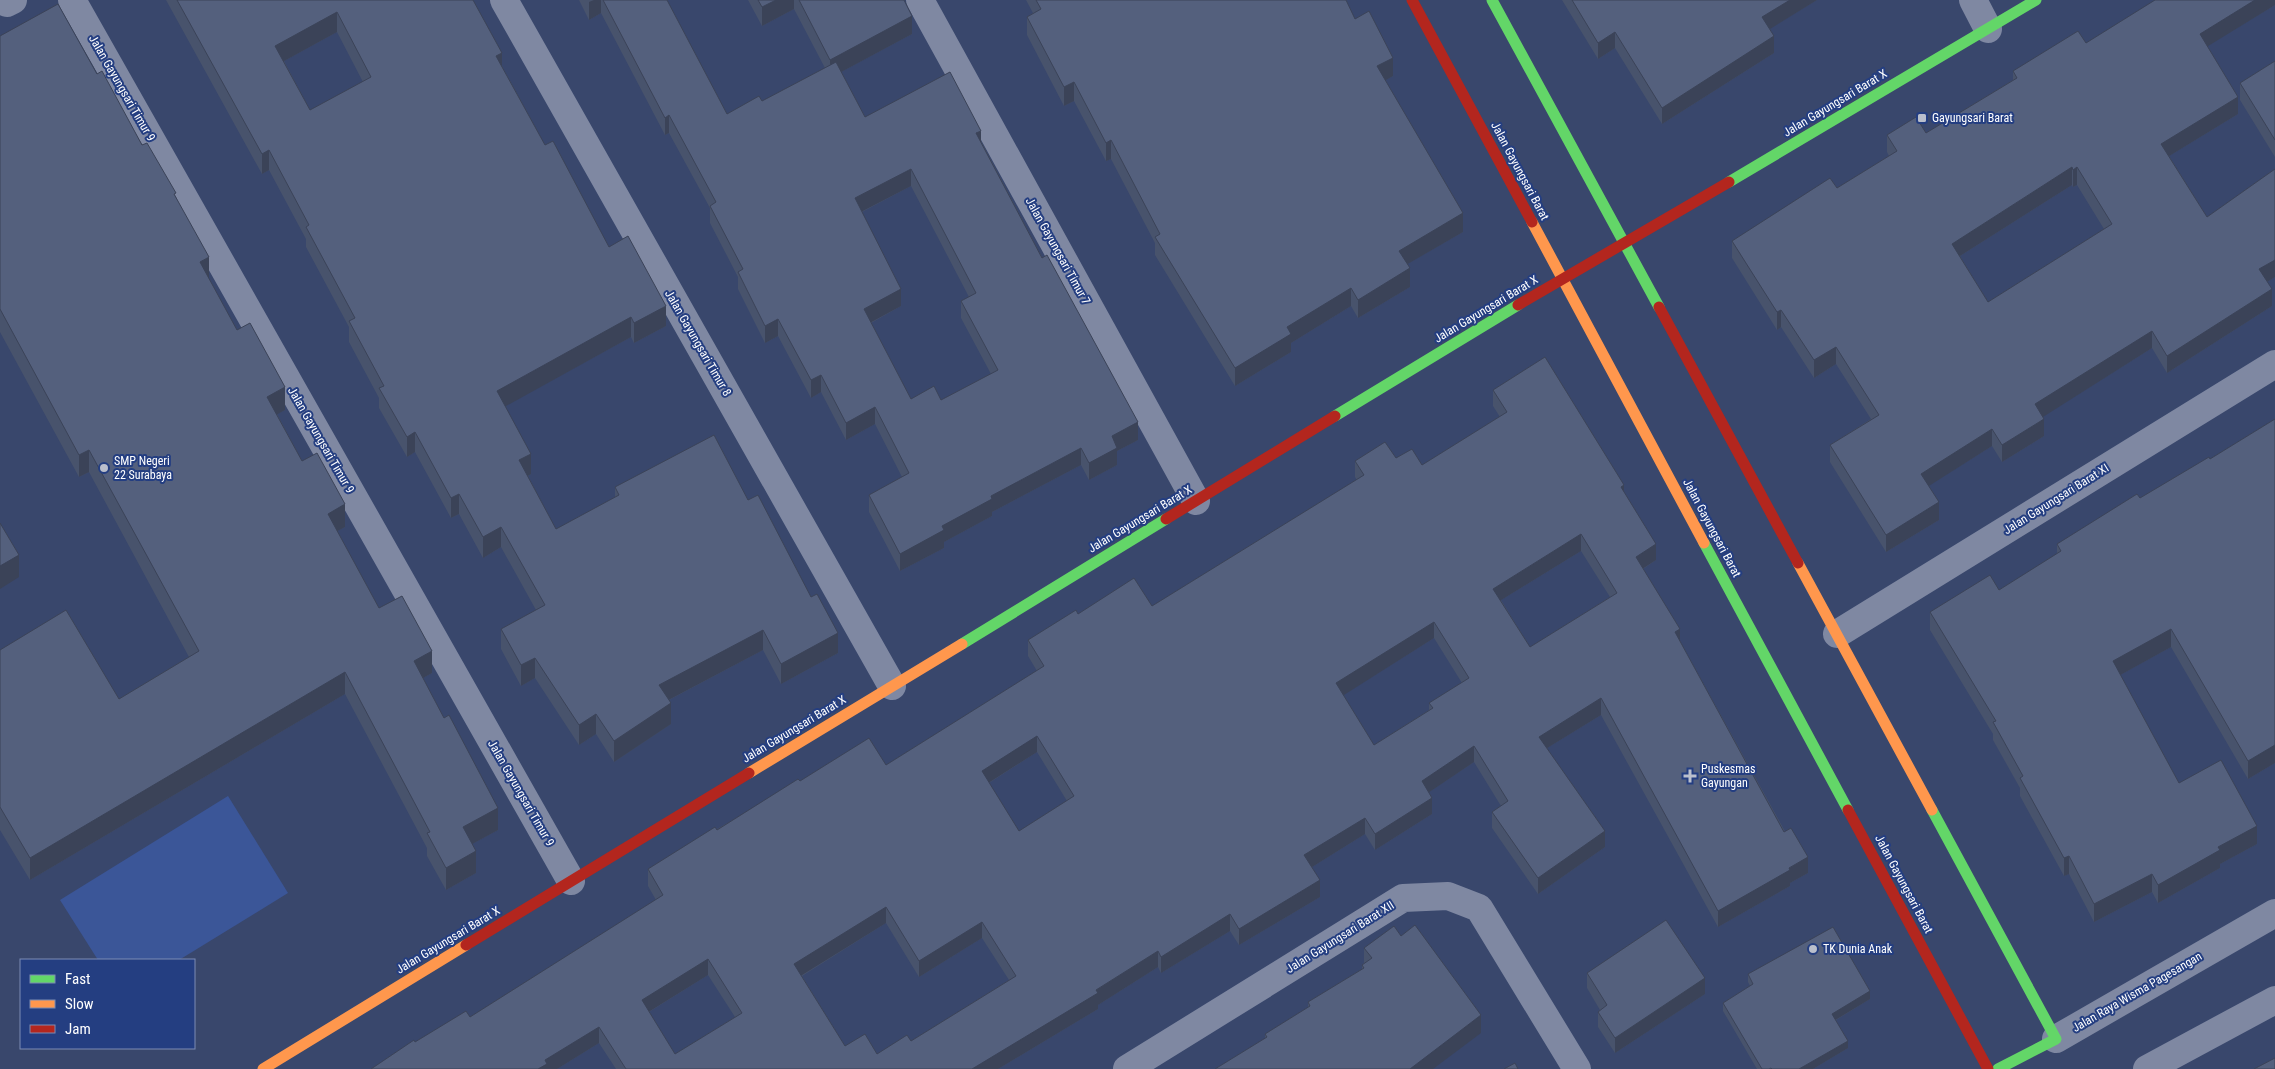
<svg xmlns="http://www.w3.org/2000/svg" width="2275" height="1069" font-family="'Roboto Condensed',sans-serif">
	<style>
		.green { fill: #3b5698 }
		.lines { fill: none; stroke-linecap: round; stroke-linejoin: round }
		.street { stroke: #7f88a2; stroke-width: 28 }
		.fast { stroke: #63d668; stroke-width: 11 }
		.slow { stroke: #ff974d; stroke-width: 11 }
		.jam { stroke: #b3261e; stroke-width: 11 }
		.wall { fill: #48536c; fill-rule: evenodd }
		.shaded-wall { fill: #3b4358 }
		.building { fill: #54607d; stroke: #3b4358; fill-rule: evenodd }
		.poi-dot { fill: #babfcc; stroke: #243e81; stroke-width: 2 }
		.labels { text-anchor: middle; stroke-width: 4; stroke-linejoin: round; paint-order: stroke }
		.street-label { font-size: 12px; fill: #fff; stroke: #243e81 }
		.poi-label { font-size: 12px; fill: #fff; stroke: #243e81; text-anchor: start }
	</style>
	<rect width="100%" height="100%" fill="#39476c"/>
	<path class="green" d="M228,796l60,97 -109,67h-81l-38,-60z"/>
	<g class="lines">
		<path class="street" d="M72,0l499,881
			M504,0l388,686
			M920,0l276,501
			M1973,0l15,29
			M7,3l6,-3
			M1837,634l438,-270
			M2056,1039l219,-126
			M1127,1069l276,-171 45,-2 31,12 98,161
			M2147,1069l128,-69"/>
		<path class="fast" d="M1492,0l167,307
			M1729,182l307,-182
			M1335,416l183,-111
			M1704,543l144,267
			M962,644l204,-125
			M1932,810l124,229 -58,30"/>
		<path class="slow" d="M1532,222l172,321
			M1798,563l134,247
			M749,773l213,-129
			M263,1069l203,-124"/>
		<path class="jam" d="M1412,0l120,222
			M1518,305l211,-123
			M1659,307l139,256
			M1166,519l169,-103
			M1848,810l140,259
			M466,945l283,-172"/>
	</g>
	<path class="wall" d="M166,0h307l29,66 43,79 64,102 57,79 -32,17 -3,-6 -126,69 26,68 -3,2 28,53 59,-32v-10l133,13 90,153 -57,31 -18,-34 -94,50 2,24 -57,38 -18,-28 -17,11 -44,-67 -14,8 -20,-37v-20l35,-19 -35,-63 -18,11 -24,-44 -8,4 -36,-66 -8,5 -28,-49v-10l-30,-56v-15l-43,-80v-8l-37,-69 -7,4zM337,32l26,50 -53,28 -26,-49z
		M579,0h88l60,114 35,-13 63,-33 -31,-59 -32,17 -14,-26h156l8,34 -71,38 24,45 116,24 157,299 -21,11v14l-28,15 -8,-15 -89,47v4l-48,26v6l-44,23 -31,-59v-17l33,-18 -27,-53 -29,16 -25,-48 -10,6 -33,-62 -13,7 -27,-54v-12l-28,-54v-15l-41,-75 -4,2 -64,-122 -12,7zM911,186l58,111 -8,4v17l30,56 -50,26 -30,-1 -40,-76 30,-17 -39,-94z
		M1026,0h320l9,19 38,57 -8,4 78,152 -56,32 3,23 -52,31 -7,-12 -60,37v9l-56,34 -80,-131v-12l-44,-84 -5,2 -32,-60 -10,5 -37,-71v-18l6,-4z
		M1562,0h255l-48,29 5,24 -112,71 -47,-76 -17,11z
		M2275,0v5l-68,41 31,68 -69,42 38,61 68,-48v108l-8,5 5,24 -105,67 -15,-25 -110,69 2,19 -42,26 -10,-16 -64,40 11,34 -53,32 -56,-90v-17l41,-26 -35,-55 -22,14 -33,-51 -4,3 -45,-72v-17l105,-53 52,-32 -2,-4v-17l39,-2 87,-53v-9l73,-28zM2072,185l1,2 4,-2 27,44 -116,73 -28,-46z
		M0,36l97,38 79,123 33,82 28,51 48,80 -8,4 25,47 43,66 -8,4 42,77 53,65 -9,5 75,152 -26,14 4,29 -30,17 -19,-34v-8l-82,-154 -315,186 -30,-50v-180l119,49 70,-42 -100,-185 -10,5 -79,-145z
		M2275,61v96l-35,-57v-17z
		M1493,390l131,103 32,67 -13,9 37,72 128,232 -18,10v3l-72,41 -117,-212 -54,33 58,99 -67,47 -46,-66v-16l9,-6 -27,-44 -45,30 3,22 -57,36 -10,-16 -53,33 8,30 -81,48 -9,-14 -69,42 -3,-6 -60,38v4l-100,60h-382l-17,-26 -42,26h-186l44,-27 55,-25 186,-117 -8,-14v-17l152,-88 86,-16 151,-94 -9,-15v-16l50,-26 74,-8 205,-126 -2,-3v-16l41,-3 26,7 78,-48 -7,-11zM1581,551l29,46 -80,50 -29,-47zM1434,638l28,45 -33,20v7l-55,35 -31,-50zM1037,752l30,49 -48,30 -30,-48zM886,923l33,54 63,-39 27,42 -98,61 -34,13 -32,-8 -43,-70zM708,975l27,42 -60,37 -26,-42z
		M2275,419v344l-27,16 -77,-132 -51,28 59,108 78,61 -37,20v4l-62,35 -6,-11 -58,30 -25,-48 -5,2 -44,-80v-8l-27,-48v-6l-63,-104v-18l69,-22 58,-36v-10l83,-46 70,-39z
		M1401,936l80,97 -216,5v-4l43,-27v-5l54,-33v-4l2,-2v-15z
		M1587,973l118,21 -90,59 -17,-26v-15l2,-2 -13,-22z
		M1748,974l122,25 -34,21 12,28 -35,21h-56l-34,-58v-8l27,-17 -2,-4z"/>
	<path class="shaded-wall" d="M594,0h7v13l-12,7v-18z
		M776,0h18v9l-32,17v-19z
		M1790,0h27l-55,34v-17z
		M2255,0h20v5l-75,46v-17z
		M337,12v20l-62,34v-20z
		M912,16v18l-82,44v-18z
		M1615,32v16l-17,11v-16z
		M1774,36v17l-112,71v-16z
		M502,53v20l-6,-17z
		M1393,58v18l-16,9v-19z
		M1074,82v19l-10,5v-19z
		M2238,97v17l-77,47v-17z
		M669,115v18l-4,2v-17z
		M981,131v17l-5,-15z
		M1111,140v19l-5,2v-18z
		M269,150v20l-7,4v-20z
		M2072,167v18l-120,76v-17z
		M2077,167v18l-4,2v-17z
		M911,169v17l-56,29v-17z
		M1463,213v19l-64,37v-18z
		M209,257v23l-9,-18z
		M2275,260v17l-16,10v-18z
		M1410,268v19l-52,31v-18z
		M1351,288v18l-60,37v9l-56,34v-18l52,-41z
		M901,289v17l-37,20v-17z
		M2272,289v17l-105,67v-17z
		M666,306v20l-32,17v-20z
		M1781,310v17l-4,3v-18z
		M631,317v20l-134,74v-20z
		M778,319v17l-13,7v-17z
		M2152,331v17l-117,74v-18z
		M1836,347v17l-22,14v-18z
		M821,375v17l-10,6v-18z
		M285,387v23l-18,10v-23z
		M875,407v17l-29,16v-17z
		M2044,419v17l-42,26v-17z
		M1138,422v18l-21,11v14l-28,15v-17l23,-27z
		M1992,429v17l-71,45v-17z
		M415,432v20l-8,5v-20z
		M1081,448v17l-89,47v4l-48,26v6l-44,23v-17l42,-28 49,-30z
		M89,450v22l-10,5v-22z
		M531,454v20l-12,7v-21z
		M1624,485v16l-3,-14z
		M459,494v20l-8,4v-20z
		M1939,502v18l-53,32v-17z
		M345,504v23l-17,9v-22z
		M501,527v20l-18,11v-21z
		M1581,534v17l-88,54v-16z
		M1656,544v16l-20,13v-16z
		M19,555v22l-19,12v-23z
		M1434,622v16l-98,62v-17z
		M1680,629v16l-5,-13z
		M2171,629v18l-58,32v-18z
		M763,630v20l-104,55v-20z
		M838,633v20l-57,31v-20z
		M432,651v22l-18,10v-22z
		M535,658v20l-14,8v-21z
		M345,672v22l-315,186v-22z
		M1601,698v17l-62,38v-16z
		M671,703v21l-57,38v-21z
		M596,714v20l-17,11v-20z
		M1037,736v16l-55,35v-16z
		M2275,745v18l-27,16v-18z
		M1474,746v16l-52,35v-16z
		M1432,798v16l-57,36v-16z
		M498,808v22l-35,19v-22z
		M1365,818v16l-61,38v-17z
		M2257,826v18l-37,20v4l-62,35v-18l60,-38z
		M1605,831v16l-67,47v-16z
		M476,851v22l-30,17v-22z
		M2069,856v18l-5,2v-18z
		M1808,857v16l-18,10v3l-72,41v-16z
		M2152,874v18l-58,30v-18z
		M1320,880v17l-81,48v-16z
		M886,907v16l-92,57v-16z
		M1230,914v17l-69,42v-16z
		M982,922v16l-63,39v-16z
		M1158,951v16l-60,38v4l-100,60h-26z
		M708,959v16l-66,41v-16z
		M1705,978v16l-90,59v-15z
		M1870,991v8l-38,23v-8z
		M1481,1015v18l-48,36h-23z
		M599,1027v16l-42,26h-19l7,-9z
		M1848,1041v7l-35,21h-14z"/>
	<path class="building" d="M177,0h296l29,53 -6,3 49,89 8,-4 56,106 19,-11 38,70 -32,17 -3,-6 -134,74 34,63 -12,6 37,69 63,-34 -4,-8 99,-52 34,65 10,-5 53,102 6,-3 21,39 -57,31 -18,-34 -104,55 12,18 -57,38 -18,-27 -17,11 -44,-67 -14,7 -20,-36 44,-24 -44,-78 -18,10 -24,-43 -8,4 -36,-66 -8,5 -28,-49 5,-2 -35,-65 6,-3 -49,-91 3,-2 -40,-75 -7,4zM337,12l34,65 -61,33 -35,-64z
		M603,0h64l60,114 32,-18 3,5 74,-39 29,55 85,-45 31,59 -5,2 66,125 5,-3 91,167 -26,14 5,12 -28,15 -8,-15 -90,48 1,3 -50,27 2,4 -44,24 -31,-59 40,-22 -34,-66 -29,16 -25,-48 -10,5 -33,-61 -13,7 -27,-54 5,-3 -33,-63 6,-4 -47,-87 -4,3zM911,169l65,124 -15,8 37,69 -57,30 -7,-14 -23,13 -47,-90 37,-20 -46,-91z
		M758,0h18l-14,7z
		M799,0h105l8,16 -82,44z
		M1036,0h310l9,19 14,-8 24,47 -16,8 86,147 -64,38 11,17 -52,32 -7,-12 -64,39 4,7 -56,34 -80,-131 5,-3 -49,-94 -5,3 -32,-61 -10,5 -37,-70 14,-8z
		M1572,0h218l-28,17 12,19 -112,72 -47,-76 -17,11z
		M2155,0h100l-55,34 38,63 -77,47 46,73 68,-48v91l-16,9 13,20 -105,67 -15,-25 -117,73 9,15 -42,26 -10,-16 -71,45 18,28 -53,33 -56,-90 49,-30 -43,-68 -22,13 -33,-50 -4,2 -45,-71 98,-63 7,10 60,-37 -10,-16 29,-18 10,16 91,-55 -4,-7 65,-40 8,12zM2072,167l1,3 4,-3 35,57 -124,78 -36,-58z
		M58,4l39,70 5,-3 40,74 5,-2 29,50 -2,1 35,63 -9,5 37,68 13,-7 35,64 -18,10 35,64 15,-8 28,51 -17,10 51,94 23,-12 30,55 -18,10 30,57 5,-3 49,93 -35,19 13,24 -30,17 -19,-35 3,-1 -85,-160 -315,186 -30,-51v-157l66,-40 53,89 80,-48 -110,-201 -10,5 -79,-146v-273z
		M2275,61v79l-35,-57z
		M1545,357l79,128 -3,2 35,57 -20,13 44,72 -5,3 109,200 7,-4 17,29 -19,11 1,2 -72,41 -117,-213 -62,39 66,94 -67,47 -46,-66 16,-11 -34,-55 -52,35 10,17 -57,36 -10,-16 -61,37 16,25 -81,49 -9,-15 -69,43 -3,-6 -62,39 2,3 -126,76h-346l-27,-42 -54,33 2,4 -9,5h-167l43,-29 1,2 51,-31 4,6 193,-122 -15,-26 67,-42 2,3 81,-51 2,2 69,-43 17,27 158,-99 -16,-26 48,-30 2,4 56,-36 18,28 212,-131 -9,-14 30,-19 11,16 16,-9 10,16 85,-53 -14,-22zM1581,534l36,59 -87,54 -37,-58zM1434,622l35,56 -40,25 4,5 -59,37 -38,-62zM1037,736l37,60 -55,35 -37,-60zM886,907l33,54 63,-39 34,54 -105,65 -4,-6 -30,19 -12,-20 -20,12 -51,-82zM708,959l34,54 -67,41 -33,-54z
		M2275,419v326l-27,16 -77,-132 -58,32 66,122 42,-23 36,66 -39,21 2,3 -62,35 -6,-11 -58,30 -25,-48 -5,2 -44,-80 3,-2 -30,-54 3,-1 -66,-109 60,-37 9,15 62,-39 -4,-7 80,-50 3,4 69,-41 1,2z
		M0,523l19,32 -19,11z
		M1666,920l39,58 -90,60 -17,-26 9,-7 -20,-32z
		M1415,925l66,90 -71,54h-195l52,-32 -2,-3 45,-28 -2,-4 56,-34 -2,-3 10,-7 -8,-10 30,-22 7,10z
		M1833,927l37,64 -38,23 16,27 -49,28h-27l-1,-1 -2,1h-7l-39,-66 30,-19 -5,-10z
		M2275,1058v11h-21z
		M1515,1063l3,6h-14z"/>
	<g class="poi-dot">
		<rect x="1917" y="113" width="10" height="10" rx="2.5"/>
		<circle cx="104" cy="468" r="5"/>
		<path d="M1687.5 768.5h5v5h5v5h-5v5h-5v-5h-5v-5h5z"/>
		<circle cx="1813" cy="949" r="5"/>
	</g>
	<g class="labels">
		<g class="street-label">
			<text transform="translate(122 88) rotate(60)" y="4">Jalan Gayungsari Timur 9</text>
			<text transform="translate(1835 103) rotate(-31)" y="4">Jalan Gayungsari Barat X</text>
			<text transform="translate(1520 171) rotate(62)" y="4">Jalan Gayungsari Barat</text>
			<text transform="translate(1058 251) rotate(61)" y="4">Jalan Gayungsari Timur 7</text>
			<text transform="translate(1486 309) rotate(-31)" y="4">Jalan Gayungsari Barat X</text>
			<text transform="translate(698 343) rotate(60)" y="4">Jalan Gayungsari Timur 8</text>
			<text transform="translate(321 440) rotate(60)" y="4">Jalan Gayungsari Timur 9</text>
			<text transform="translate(2056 499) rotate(-32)" y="4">Jalan Gayungsari Barat XI</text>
			<text transform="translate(1140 519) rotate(-31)" y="4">Jalan Gayungsari Barat X</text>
			<text transform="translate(1712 528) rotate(62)" y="4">Jalan Gayungsari Barat</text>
			<text transform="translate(794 729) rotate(-31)" y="4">Jalan Gayungsari Barat X</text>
			<text transform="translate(521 793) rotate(60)" y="4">Jalan Gayungsari Timur 9</text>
			<text transform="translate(1904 884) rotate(62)" y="4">Jalan Gayungsari Barat</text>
			<text transform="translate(1340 937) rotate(-32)" y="4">Jalan Gayungsari Barat XII</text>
			<text transform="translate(448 940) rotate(-31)" y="4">Jalan Gayungsari Barat X</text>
			<text transform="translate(2137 992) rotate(-30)" y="4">Jalan Raya Wisma Pagesangan</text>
		</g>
		<g class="poi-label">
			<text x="1932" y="122">Gayungsari Barat</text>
			<text x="114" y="465">SMP Negeri<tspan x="114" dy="14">22 Surabaya</tspan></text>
			<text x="1701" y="773">Puskesmas<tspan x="1701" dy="14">Gayungan</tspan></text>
			<text x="1823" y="953">TK Dunia Anak</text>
		</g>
	</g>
	<rect x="20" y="959" width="175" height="90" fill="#243e81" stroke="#7c8bb3"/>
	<rect x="30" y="975" width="25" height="8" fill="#63d668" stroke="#7c8bb3"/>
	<text x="65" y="984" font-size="15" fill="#ffffff">Fast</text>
	<rect x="30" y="1000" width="25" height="8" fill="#ff974d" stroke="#7c8bb3"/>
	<text x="65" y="1009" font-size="15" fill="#ffffff">Slow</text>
	<rect x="30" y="1025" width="25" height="8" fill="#b3261e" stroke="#7c8bb3"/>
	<text x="65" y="1034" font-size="15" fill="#ffffff">Jam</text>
</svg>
